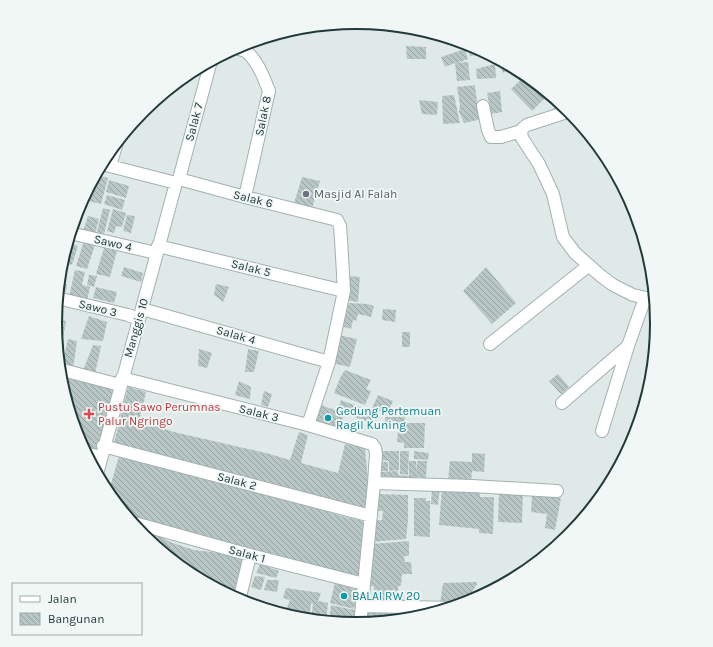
<svg xmlns="http://www.w3.org/2000/svg" width="713" height="647" font-family="Karla,sans-serif">
	<style>
		.building { fill: url(#building-back-hatch) }
		.lines { fill: none; stroke-linecap: round; stroke-linejoin: round }
		.minor-casing { stroke: #a2b1b0; stroke-width: 14 }
		.minor { stroke: #fff; stroke-width: 12 }
		.worship-dot { fill: #6b7280; stroke: #f0f7f5; stroke-width: 1.5 }
		.health-dot { fill: #e0444e; stroke: #f0f7f5; stroke-width: 1.5 }
		.culture-dot { fill: #0f9aa8; stroke: #f0f7f5; stroke-width: 1.5 }
		.labels { text-anchor: middle; stroke-width: 3.5; stroke-linejoin: round; paint-order: stroke }
		.street-label { font-size: 12px; fill: #213939; stroke: #f0f7f5 }
		.worship-label { font-size: 12px; fill: #5b616d; stroke: #f0f7f5; text-anchor: start }
		.health-label { font-size: 12px; fill: #be3a42; stroke: #f0f7f5; text-anchor: start }
		.culture-label { font-size: 12px; fill: #0d838f; stroke: #f0f7f5; text-anchor: start }
		.rim { fill: none; stroke: #213939; stroke-width: 2 }
	</style>
	<defs>
		<pattern id="building-back-hatch" width="6" height="6" patternUnits="userSpaceOnUse"><rect width="6" height="6" fill="#b8c7c5"/><path d="M-1 5l2 2M0 0l6 6M5-1l2 2" fill="none" stroke="#95a3a1"/></pattern>
	</defs>
	<rect width="100%" height="100%" fill="#dfeae8"/>
	<path class="building" d="M467,44l12,5 1,6 -10,1z
		M406,46l20,1v12h-19z
		M465,49l3,10 -11,4 11,-1 2,18 -13,1 -2,-18 -10,4 -4,-10z
		M499,60l14,7 -10,6z
		M495,64l1,14 -19,1 -1,-10z
		M525,76l20,22 -13,13 -21,-22z
		M475,85l2,18 3,-1 2,17 -18,4 -5,-11 1,-7 -3,-18z
		M500,91l2,21 -11,2 -4,-21z
		M454,95l6,28 -17,1 -1,-28z
		M419,100l19,2 -1,13 -15,-1z
		M96,175l12,3 -7,26 -18,-4z
		M302,177l18,4 -9,31 -18,-5z
		M109,180l20,6 -3,12 -20,-6z
		M107,195l18,5 -3,10 -18,-6z
		M103,208l7,2 -6,24 -7,-2z
		M113,209l13,4 -4,14 -6,-1 -2,7 -7,-2z
		M127,215l8,1 -4,17 -8,-2z
		M88,216l11,3 -4,15 -12,-3z
		M84,241l11,4 -8,24 -11,-3z
		M68,243l10,3 -6,19 -10,-3z
		M104,248l13,3 -7,26 -14,-3z
		M124,267l19,6 -2,9 -20,-6z
		M486,267l30,36 -24,21 -29,-33z
		M75,270l10,2 -3,13 8,2 -3,14 -18,-4z
		M89,275l8,1 -3,11 -7,-2z
		M348,276l12,1 -2,25 -12,-2z
		M59,283l8,1 -1,8 -8,-1z
		M216,284l13,3 -6,15 -9,-7z
		M96,287l21,5 -3,11 -21,-5z
		M349,303l19,1 6,2 -3,11 -13,-3 -2,7 -3,-1 -2,9 -10,-3 3,-8h1z
		M383,309l13,1 -1,12 -13,-2z
		M89,316l18,6 -4,19 -22,-2z
		M56,317l10,4 -3,17 -7,-2z
		M402,332h8v15h-8z
		M338,335l19,4 -7,28 -19,-4z
		M68,339l9,2 -4,28 -11,-3z
		M93,345l8,1 -6,28 -13,-1z
		M199,349l13,4 -5,15 -9,-2z
		M248,349l11,2 -5,21h-9z
		M345,370l26,10 -5,9 5,2 -6,14 -31,-12 6,-15z
		M67,373l49,13 -20,66 -13,-4 -5,-9 -15,-50z
		M558,374l11,13 -8,7 -12,-13z
		M239,381l12,6 -1,12 -15,-4z
		M128,387l18,5 -7,29 35,11 92,21 24,7 9,-28 9,3 -7,28 37,10 7,-29 20,4 3,33 -3,30 -251,-68z
		M264,391l8,3 -4,13 -7,-2z
		M378,395l15,6 -6,12 -15,-5z
		M341,400l37,14 -3,11 -30,-12 -7,17 -27,-7 8,-19 18,7z
		M385,417h20l-1,11h-19z
		M406,423h19l-1,25h-20v-5l-7,-1 1,-10h7z
		M381,451h18v19l-10,1v-10l-9,-1z
		M400,451h9l-1,24 -8,-1z
		M414,451l15,2 -1,7 -14,-1z
		M472,453l13,1 -1,18 -12,-1 -1,11 -23,-1 2,-20 22,1z
		M119,456l179,47 47,14 18,4 -1,30 -4,29 -230,-62 -20,-24z
		M409,461h7v12l1,-12h10l-1,17 -10,-1 1,5h-8z
		M380,462h8v9h-8z
		M398,471v4l11,1 -1,5 -29,-3v-6z
		M432,488h8l-2,17 -7,-1z
		M442,488l38,3v6h14l-1,37 -14,-1v-4l-40,-4z
		M499,491h24l-1,32 -24,-1z
		M378,494l30,1v25l-2,19 -35,3 3,-22h8l1,-9h-6z
		M532,496l29,2 -6,32 -10,-2 2,-14 -16,-2z
		M414,498h12v3h4v36l-16,-1z
		M140,532l19,4 11,6 24,8 25,3 25,7 -10,38 -45,-24z
		M409,541v15h-5l1,6h6l1,12h-10l-1,12h-3v9h5v10h-31v-10h2v-9h-4l1,-42z
		M260,564l19,7 -3,7 -20,-5z
		M255,576l10,1 -4,13 -10,-3z
		M267,580h12l-2,12 -13,-2z
		M476,582l1,2 -13,21 -24,-1 3,-21z
		M335,583l23,7 -4,19 -24,-6z
		M286,588l35,5 -3,8 10,2 -2,19 -15,-2 2,-16 -2,-1 -2,17h-8v-5l-16,-2 5,-13 -7,-2z
		M331,605l27,6 -2,14 -27,-3z
		M368,608l36,2 1,10 -37,4z
		M409,609l28,3 -17,6h-11z"/>
	<g class="lines">
		<defs>
			<path id="minor" d="M235,48c4,1 9,2 12,4 11,10 17,26 22,39l-24,106
				M483,106l5,24 3,7h10l20,-6
				M570,111l-43,14 -4,3 -2,3 1,7 17,26 14,30 10,43 12,16 26,23 12,9 20,10 23,5
				M102,164l74,19
				M110,166l7,-24
				M179,179l66,18 92,23 3,6 1,13 3,52 -15,71 -21,63
				M70,233l86,20
				M158,246l186,45
				M57,298l71,17 11,4
				M142,309l187,53
				M490,344l98,-78
				M59,369l61,16
				M122,378l186,47 64,19 3,4 1,6 -2,29 -14,142
				M562,403l66,-57
				M602,431l26,-85 17,-48
				M103,446l268,70
				M85,453l16,4
				M97,474l79,-291 3,-4 32,-118
				M374,483l98,3 85,5
				M131,522l119,33 114,29
				M239,601l11,-46
				M362,606l91,2"/>
		</defs>
		<use href="#minor" class="minor-casing"/>
		<use href="#minor" class="minor"/>
	</g>
	<circle class="worship-dot" cx="306" cy="194" r="4"/>
	<path class="health-dot" d="M87 408h4v4h4v4h-4v4h-4v-4h-4v-4h4z"/>
	<g class="culture-dot">
		<circle cx="328" cy="418" r="4"/>
		<circle cx="344" cy="596" r="4"/>
	</g>
	<g class="labels">
		<g class="street-label">
			<text transform="translate(263 116) rotate(-78)" y="4">Salak 8</text>
			<text transform="translate(194 122) rotate(-75)" y="4">Salak 7</text>
			<text transform="translate(253 199) rotate(14)" y="4">Salak 6</text>
			<text transform="translate(113 243) rotate(13)" y="4">Sawo 4</text>
			<text transform="translate(251 268) rotate(14)" y="4">Salak 5</text>
			<text transform="translate(98 308) rotate(14)" y="4">Sawo 3</text>
			<text transform="translate(136 328) rotate(-74)" y="4">Manggis 10</text>
			<text transform="translate(236 335) rotate(16)" y="4">Salak 4</text>
			<text transform="translate(259 413) rotate(14)" y="4">Salak 3</text>
			<text transform="translate(237 481) rotate(15)" y="4">Salak 2</text>
			<text transform="translate(247 554) rotate(15)" y="4">Salak 1</text>
		</g>
		<g class="worship-label">
			<text x="314" y="198">Masjid Al Falah</text>
		</g>
		<g class="health-label">
			<text x="98" y="411">Pustu Sawo Perumnas<tspan x="98" dy="14">Palur Ngringo</tspan></text>
		</g>
		<g class="culture-label">
			<text x="336" y="415">Gedung Pertemuan<tspan x="336" dy="14">Ragil Kuning</tspan></text>
			<text x="352" y="600">BALAI RW 20</text>
		</g>
	</g>
	<path d="M0 0H713V647H0ZM62 323a294 294 0 1 1 588 0a294 294 0 1 1-588 0Z" fill="#f0f7f5" fill-rule="evenodd"/>
	<path class="rim" d="M62 323a294 294 0 1 1 588 0a294 294 0 1 1-588 0Z"/>
	<rect x="12" y="583" width="130" height="52" fill="#f0f7f5" stroke="#9dabaa"/>
	<rect x="20" y="596" width="20" height="6" fill="#ffffff" stroke="#9dabaa"/>
	<text x="48" y="603" font-size="12" fill="#213939">Jalan</text>
	<rect x="20" y="613" width="20" height="12" fill="url(#building-back-hatch)" stroke="#9dabaa"/>
	<text x="48" y="623" font-size="12" fill="#213939">Bangunan</text>
</svg>
